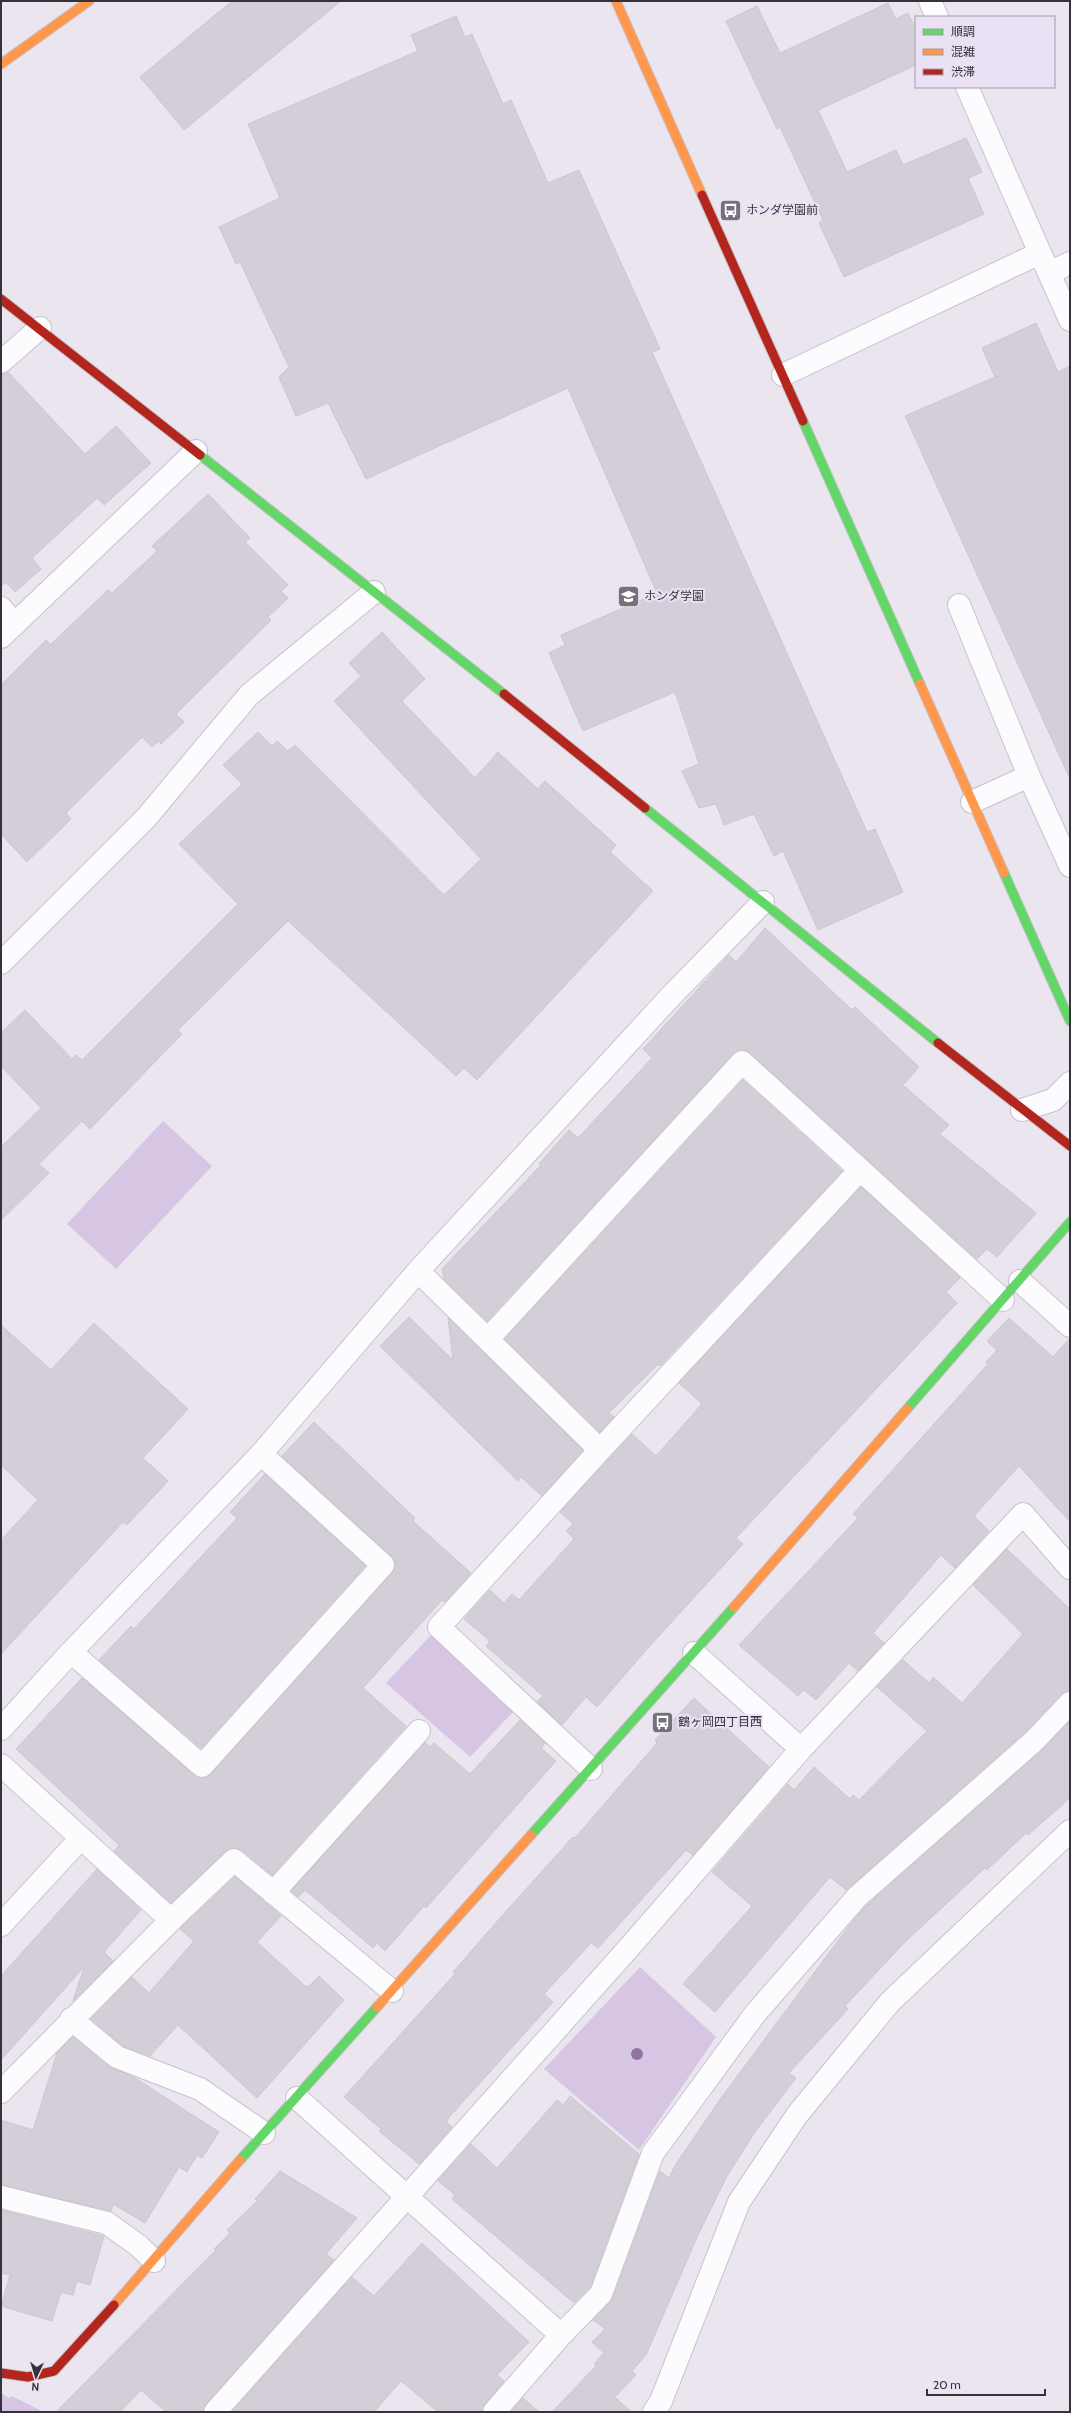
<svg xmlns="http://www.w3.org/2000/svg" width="1071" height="2413" font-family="Cabin,'Noto Sans JP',sans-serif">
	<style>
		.green { fill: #d6c6e4 }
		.building { fill: #d3ced7; stroke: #cbc7cf }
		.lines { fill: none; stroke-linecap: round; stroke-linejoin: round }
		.lane-casing { stroke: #c8c3cb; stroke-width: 24 }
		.street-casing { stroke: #c8c3cb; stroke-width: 24 }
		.fast-casing { stroke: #c8c3cb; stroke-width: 11 }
		.slow-casing { stroke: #c8c3cb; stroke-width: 11 }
		.jam-casing { stroke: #c8c3cb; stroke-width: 11 }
		.lane { stroke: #fcfbfd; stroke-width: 22 }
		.street { stroke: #fcfbfd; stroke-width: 22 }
		.fast { stroke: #63d668; stroke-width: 9 }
		.slow { stroke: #ff974d; stroke-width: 9 }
		.jam { stroke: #b3261e; stroke-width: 9 }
		.tree { fill: #9173a2 }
		.labels { text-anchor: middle; stroke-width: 4; stroke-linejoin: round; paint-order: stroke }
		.poi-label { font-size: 12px; fill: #36323a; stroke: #ebe1f4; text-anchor: start }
	</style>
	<rect width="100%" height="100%" fill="#ebe5f0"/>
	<path class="green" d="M163,1121l49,45 -96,103 -49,-45z
		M432,1634l82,77 -44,46 -84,-74z
		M640,1967l76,70 -77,113 -95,-81z
		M1,2393l8,5 3,-2 32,16h-43z"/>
	<path class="building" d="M232,1h109l-157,129 -44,-53z
		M888,3l8,16 12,-6 8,17v35l-98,45 29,62 49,-22 7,15 63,-27 16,34 -14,6 16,36 -140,63 -25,-54 4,-3 -43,-93 -3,2 -51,-108 31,-15 23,47z
		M456,16l9,21 7,-3 31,70 8,-4 37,83 31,-13 81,179 -8,3 215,480 8,-3 28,63 -85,38 -35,-79 -9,5 -20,-42 -30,11 -8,-21 -17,4 -17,-37 17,-7 -24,-72 -92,39 -34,-78 16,-8 -4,-10 92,-40 -1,-2 4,-2 -88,-203 -202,91 -38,-76 -32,13 -17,-39 10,-10 -49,-105 -4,2 -17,-37 61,-29 -32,-74 170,-73 -7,-16z
		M1036,323l22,49 12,-6v413l-165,-363 90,-39 -13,-29z
		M8,372l77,82 31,-28 35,37 -47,42 -7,-7 -65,60 9,11 -26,23 -9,-10 -5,4v-212z
		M208,494l42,44 -5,4 43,43 -7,6 7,7 -20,19 3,3 -95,94 8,8 -23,22 -2,-3 -7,6 -10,-10 -76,76 5,6 -44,43 -26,-28v-149l45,-45 4,5 58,-55 4,3 45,-42 -5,-5z
		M382,632l43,47 -23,22 73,77 23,-26 40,37 7,-8 71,64 -6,7 43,39 -176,189 -13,-12 -8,8 -168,-155 -110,109 4,4 -92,95 -8,-8 -43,43 10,9 -48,47v-73l40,-39 -40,-42v-33l24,-23 47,49 4,-4 6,5 156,-156 -59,-60 63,-60 -19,-19 35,-33 14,14 5,-5 11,10 7,-6 149,150 37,-36 -147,-158 27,-25 -12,-13z
		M765,928l87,82 3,-3 64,60 -16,18 46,40 -9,9 96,79 -39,44 -10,-8 -10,10 -227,-206 -11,-3 -6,4 -246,267 -43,-42 -2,-10 99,-104 -2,-1 30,-34 9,8 74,-80 -9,-9 86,-94 7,7z
		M743,1080l99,91 -182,195 -2,-2 -49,49 5,4 -14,15 -95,-93z
		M861,1187l99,91 -14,14 11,11 -221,235 7,6 -96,105 -50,58 -11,-10 -24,28 -25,-23 6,-6 -57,-50 4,-5 -26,-22 26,-29 14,13 8,-9 7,6 55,-61 -8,-8 7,-7 -13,-12 72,-78 24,22 46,-52 -23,-21z
		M409,1317l44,43 -5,-42 135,132 -41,46 -21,-19 -3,4 -138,-135z
		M1009,1318l44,39 17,-19v184l-51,-56 -45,50 15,15 -34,37 -14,-13 -68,78 11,10 -26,28 -9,-8 -33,37 -12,-10 -6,6 -59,-51 119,-127 -5,-4 135,-150 -2,-2 11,-12 -10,-9z
		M94,1323l94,86 -45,49 25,23 -41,44 -4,-3 -122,132v-114l37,-40 -37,-35v-140l50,45z
		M314,1422l101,96 -2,3 58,52 -26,29 -3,-2 -79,88 43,38 -134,149 -30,-25 -11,-2 -60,55 -57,-52 5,-6 -103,-96 66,-71 112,97 12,3 5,-4 184,-206v-6l-4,-6 -109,-100z
		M265,1474l100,92 -164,182 -102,-88 32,-34 3,3 103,-111 -7,-6z
		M1007,1549l63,60v82l-9,3 -36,38 -179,158 -16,-13 -115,135 -32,-28 69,-78 -40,-34 76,-88 6,6 20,-23 36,32 3,-4 6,5 68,-69 -50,-44 26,-27 26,23 4,-6 29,26 61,-69 -50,-49z
		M694,1698l75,69 -76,88 -7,-5 -88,98 -7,-5 -47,51 9,8 -102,113 -5,7 6,5 -33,37 -40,-33 2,-2 -37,-32 111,-123 -2,-2 55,-63 65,-72 2,1 82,-95 -2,-3z
		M520,1720l25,23 -4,5 15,13 -130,147 -2,-2 -39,45 -8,-8 -4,5 -68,-58 -7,7 -7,-6 134,-148 5,4 4,-4 36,31z
		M1070,1721v77l-42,37 -2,-2 -39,37 -2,-2 -80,74 -60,64 3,3 -59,64 7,5 -41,54 -28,44 -29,59 -52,120 -14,16 4,4 -21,22 16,15h-79l44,-46 -2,-2 10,-11 -12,-11 13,-13 -12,-9 20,-22 47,-127 9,7 7,-14 45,-66 128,-172 17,-20 176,-156z
		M97,1869l44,41 -37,42 9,9 -40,40 11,-34 -83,93v-84z
		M235,1877l46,39 -24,26 47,43 4,2 11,-11 25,24 -87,98 -79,-73 -28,31 -27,-10 -32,-27 41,-42 17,16 45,-52 -14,-12z
		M73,2037l36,30 23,9 87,56 -17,26 -5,-3 -10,17 -8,-5 -34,56 -32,-19 -2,7 -110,-26v-65l32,10 24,-77z
		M570,2096l69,58 -49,133 -16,16 -122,-104 3,-4 -17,-14 33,-37 26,24 60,-68 6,5z
		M280,2171l77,47 -31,36 8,6 -128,144 -3,8h-37l-25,-22 -21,22h-64l160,-162 -2,-1 16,-16 -3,-3 30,-29 -2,-2z
		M1,2210l103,26 -14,49 -13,-4 -4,14 -12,-3 -9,29 -51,-15 9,-31 -9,-2z
		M422,2243l107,99 -32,33 7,6 -19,23 -3,8h-44l-37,-31 -27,31h-142l120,-135 22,19z
		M523,2398l16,14h-28z"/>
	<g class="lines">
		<defs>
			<path id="lane" d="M930,1l7,16
				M967,87l73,166
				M1049,273l21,47
				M783,375l257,-122 9,20 21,-10
				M959,605l70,171 -57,26
				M1,608l14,16
				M1029,776l41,90
				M273,1893l146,-162
				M1,1925l80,-87"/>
			<path id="street" d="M1,362l39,-34
				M1,637l195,-186
				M1,963l145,-145 103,-123 125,-103
				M1022,1110l31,-10 17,-17
				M418,1271l182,179
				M1020,1281l50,45
				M488,1339l254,-277 261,238
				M71,1652l131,114 181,-201 -122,-111
				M694,1653l107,96
				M1,1729l70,-77 190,-198 157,-183 253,-275 92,-94
				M1,1765l170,155 63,-60 158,131
				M591,1769l-152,-142 161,-177 260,-280
				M71,2019l46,38 83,32 64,44
				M1,2092l170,-172
				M297,2098l264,237
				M1,2197l106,26 32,23 15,15
				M215,2412l419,-470 167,-193 222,-235 47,54
				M494,2412l67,-77 40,-41 52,-141 102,-139 102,-117 177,-156 36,-38
				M654,2412l7,-11 78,-199 58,-87 93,-113 180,-171"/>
			<path id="fast" d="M803,421l117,263
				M200,455l304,239
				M645,808l293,235
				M1004,873l66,148
				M907,1409l163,-187
				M531,1835l203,-228
				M240,2160l137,-153"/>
			<path id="slow" d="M616,1l86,194
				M1,64l88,-63
				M920,684l84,189
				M734,1607l173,-198
				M377,2007l154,-172
				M114,2305l126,-145"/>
			<path id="jam" d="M702,195l101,226
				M1,299l199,156
				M504,694l141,114
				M938,1043l132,103
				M1,2373l27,4 26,-6 60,-66"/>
		</defs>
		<use href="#lane" class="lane-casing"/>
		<use href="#street" class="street-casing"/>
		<use href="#fast" class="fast-casing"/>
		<use href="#slow" class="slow-casing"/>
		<use href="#jam" class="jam-casing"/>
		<use href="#lane" class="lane"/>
		<use href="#street" class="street"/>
		<use href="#fast" class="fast"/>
		<use href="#slow" class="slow"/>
		<use href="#jam" class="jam"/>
	</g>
	<circle class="tree" cx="637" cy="2054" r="6"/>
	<defs>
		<symbol id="bus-square" viewBox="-11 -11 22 22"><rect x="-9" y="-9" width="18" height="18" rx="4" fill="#75717a" stroke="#ebe1f4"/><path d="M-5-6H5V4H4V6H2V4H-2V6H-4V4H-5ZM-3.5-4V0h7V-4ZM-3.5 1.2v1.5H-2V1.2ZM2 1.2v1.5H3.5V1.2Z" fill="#fff"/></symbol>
		<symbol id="school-square" viewBox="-11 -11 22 22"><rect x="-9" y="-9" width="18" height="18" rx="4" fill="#75717a" stroke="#ebe1f4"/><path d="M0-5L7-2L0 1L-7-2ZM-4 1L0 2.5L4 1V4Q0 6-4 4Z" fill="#fff"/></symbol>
	</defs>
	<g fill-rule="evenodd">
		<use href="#bus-square" x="718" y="198" width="25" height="25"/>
		<use href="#school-square" x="616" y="584" width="25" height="25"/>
		<use href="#bus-square" x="650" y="1710" width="25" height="25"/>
	</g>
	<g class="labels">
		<g class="poi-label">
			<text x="746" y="214">ホンダ学園前</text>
			<text x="644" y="600">ホンダ学園</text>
			<text x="678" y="1726">鶴ヶ岡四丁目西</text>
		</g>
	</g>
	<rect width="1071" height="2413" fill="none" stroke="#36323a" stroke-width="4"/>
	<rect x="915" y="16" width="140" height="72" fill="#ebe1f4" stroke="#a39baa"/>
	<rect x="923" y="29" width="20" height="6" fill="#63d668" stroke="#a39baa"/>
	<text x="951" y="36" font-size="12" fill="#36323a">順調</text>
	<rect x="923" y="49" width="20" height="6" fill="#ff974d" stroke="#a39baa"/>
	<text x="951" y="56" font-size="12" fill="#36323a">混雑</text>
	<rect x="923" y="69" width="20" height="6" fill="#b3261e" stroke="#a39baa"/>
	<text x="951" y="76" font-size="12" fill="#36323a">渋滞</text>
	<g transform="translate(36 2377) rotate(184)" stroke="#ebe1f4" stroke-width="3" paint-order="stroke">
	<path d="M0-3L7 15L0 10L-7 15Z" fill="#36323a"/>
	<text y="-6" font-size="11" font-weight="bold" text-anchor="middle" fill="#36323a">N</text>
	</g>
	<path d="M927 2389v6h118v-6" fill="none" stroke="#36323a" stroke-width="2"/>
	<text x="933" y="2389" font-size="12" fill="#36323a" stroke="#ebe1f4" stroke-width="3" paint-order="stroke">20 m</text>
</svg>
